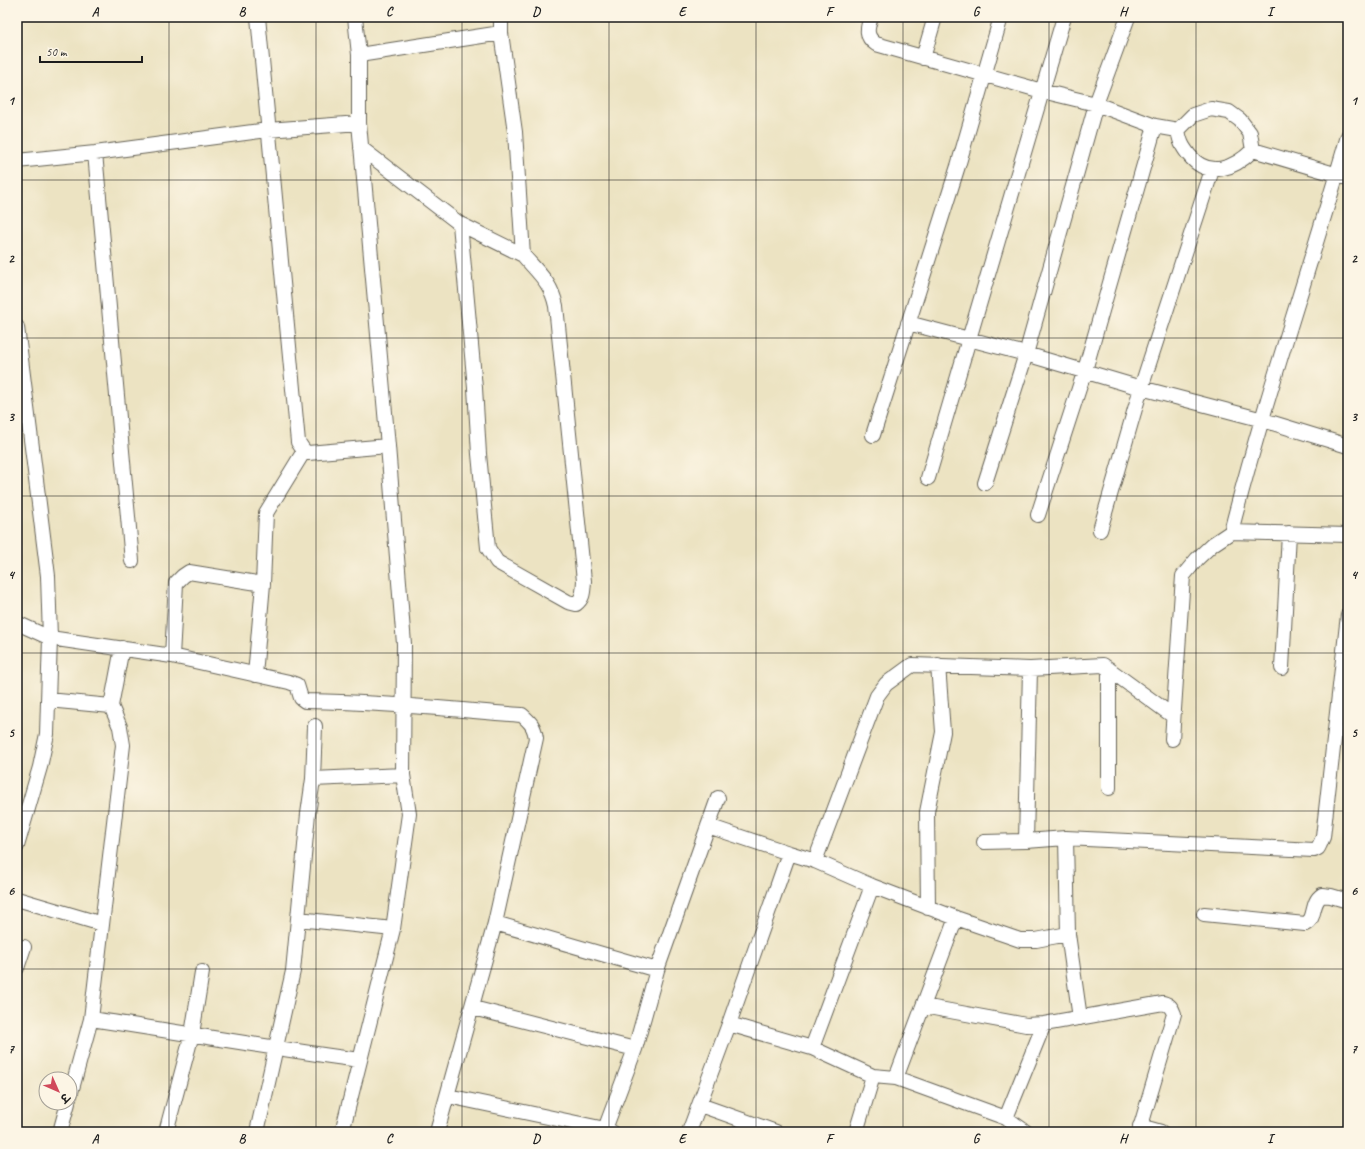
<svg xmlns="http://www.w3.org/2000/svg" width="1365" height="1149" font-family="Caveat,'Playpen Sans Deva',sans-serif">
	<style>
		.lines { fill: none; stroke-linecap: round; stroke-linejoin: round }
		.street-casing { stroke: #656256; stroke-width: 16 }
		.street { stroke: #fff; stroke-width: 14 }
		.grid { fill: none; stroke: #1c1c1c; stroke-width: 1; stroke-opacity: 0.55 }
		.neatline { fill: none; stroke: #1c1c1c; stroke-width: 1.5 }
		.grid-label { font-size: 13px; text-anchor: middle; font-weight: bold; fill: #1c1c1c }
	</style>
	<rect width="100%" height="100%" fill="#fcf5e5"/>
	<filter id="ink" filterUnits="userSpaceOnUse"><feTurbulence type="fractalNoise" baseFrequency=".025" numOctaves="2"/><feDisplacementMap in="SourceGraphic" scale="8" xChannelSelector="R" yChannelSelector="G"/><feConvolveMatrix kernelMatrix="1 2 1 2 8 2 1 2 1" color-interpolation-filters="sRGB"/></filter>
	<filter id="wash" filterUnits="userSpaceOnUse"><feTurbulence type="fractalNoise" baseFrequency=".012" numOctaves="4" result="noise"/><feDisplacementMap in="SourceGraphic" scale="16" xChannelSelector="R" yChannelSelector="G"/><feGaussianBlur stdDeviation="0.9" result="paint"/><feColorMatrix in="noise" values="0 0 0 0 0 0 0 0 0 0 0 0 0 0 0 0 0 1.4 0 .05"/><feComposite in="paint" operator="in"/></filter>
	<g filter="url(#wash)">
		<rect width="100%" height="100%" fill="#ece3c2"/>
	</g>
	<g filter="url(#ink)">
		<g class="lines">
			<defs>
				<path id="street" d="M258,17l40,425 6,9 4,2 80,-7 -29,-323v-68l-4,-38
					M871,17c-4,11 -6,20 5,27l166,47 54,13 59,22 23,4
					M359,55l142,-22
					M923,58l12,-41
					M1211,109l18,3 11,8 10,13 3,17c-19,19 -45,29 -64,5 -7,-9 -9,-13 -11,-25l15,-15z
					M361,148l99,76 63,31 -8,-123 -14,-99v-16
					M1253,150l95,28
					M95,153l37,408
					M17,161l78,-8 173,-23 91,-7
					M460,224l15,164 4,66 9,94 9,14 71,40 8,2c8,-6 7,-13 8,-23l-28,-275c-5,-24 -18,-33 -33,-51
					M908,323l118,31 115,34 122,32 85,26
					M17,327l31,249 2,62 -3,96 -7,33 -23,79
					M873,435l85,-269 43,-149
					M928,478l136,-461
					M985,483l41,-129 70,-250 32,-87
					M1038,515l47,-145 70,-244
					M1100,530l41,-142 71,-218
					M1231,532c34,-134 79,-264 117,-396
					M17,623l33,15 122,18 117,26 8,3 4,13 4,3c72,1 144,8 217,14 9,8 12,11 14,23l-41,185 -58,209
					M172,656l4,-73 7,-7 6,-4 74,12
					M1282,668l7,-135
					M1109,669v119
					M255,675l8,-91 3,-71 38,-62
					M48,700l63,6
					M1172,739l11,-163 14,-17 16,-15 18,-12 117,3
					M313,779l90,-4
					M708,826l81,27
					M1066,838l2,96 12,84
					M1026,841l4,-172
					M984,842l42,-1 40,-3 248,12 4,-2 2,-4 3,-7 25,-222
					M815,861l62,-165 9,-12 26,-19 118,4 73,-4 70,51
					M17,899l85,25
					M928,908l-1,-96 16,-80 -5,-67
					M1204,914l101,10c12,-5 5,-21 17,-29l9,1 17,5
					M298,919l95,10
					M495,923l162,47
					M17,968l7,-21
					M923,1006l103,19 18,-1 119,-21c7,2 9,5 11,11l-35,118
					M473,1008l162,41
					M91,1019c89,13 179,29 268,41
					M729,1024l83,24 61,28 23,2 60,-160
					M812,1048l60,-162
					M896,1078l110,40 20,14
					M70,1096l21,-77 32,-274 -3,-18 -9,-21 11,-58
					M448,1096l157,33 7,3
					M700,1105l76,27
					M1006,1118l38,-94
					M1140,1126l21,6
					M605,1129l30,-80 22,-79 61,-172
					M60,1132l8,-29
					M166,1132l26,-98 10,-62
					M257,1132l36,-161 15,-157 5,-35 2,-53
					M342,1132l51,-203 16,-115 -6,-39 1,-131 -16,-198
					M689,1132l40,-108 60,-171 26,8 57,25 84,32 64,22h16l32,-6
					M856,1132l17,-56"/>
			</defs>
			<use href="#street" class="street-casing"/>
			<use href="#street" class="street"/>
		</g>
	</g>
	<path class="grid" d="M169,17v1115M316,17v1115M462,17v1115M609,17v1115M756,17v1115M903,17v1115M1049,17v1115M1196,17v1115M17,180h1331M17,338h1331M17,496h1331M17,653h1331M17,811h1331M17,969h1331"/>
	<rect width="1365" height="1149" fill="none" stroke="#fcf5e5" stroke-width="44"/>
	<g transform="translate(58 1091) rotate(135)"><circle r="19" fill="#fcf5e5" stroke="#a29e95"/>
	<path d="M0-3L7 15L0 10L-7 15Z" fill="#d1495b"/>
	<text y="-6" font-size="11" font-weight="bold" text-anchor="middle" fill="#1c1c1c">उ</text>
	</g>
	<path d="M40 56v6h102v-6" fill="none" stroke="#1c1c1c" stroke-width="2"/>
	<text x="46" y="56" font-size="12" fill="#1c1c1c" stroke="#fcf5e5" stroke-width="3" paint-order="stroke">50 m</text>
	<rect x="22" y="22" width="1321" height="1105" class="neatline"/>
	<g class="grid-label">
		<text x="95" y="16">A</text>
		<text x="242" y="16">B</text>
		<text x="389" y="16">C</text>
		<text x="536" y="16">D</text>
		<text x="682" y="16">E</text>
		<text x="829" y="16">F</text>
		<text x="976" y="16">G</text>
		<text x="1123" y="16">H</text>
		<text x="1270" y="16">I</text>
		<text x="11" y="105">1</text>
		<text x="1354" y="105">1</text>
		<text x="11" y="263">2</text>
		<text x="1354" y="263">2</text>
		<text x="11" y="421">3</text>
		<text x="1354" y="421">3</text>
		<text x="11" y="579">4</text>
		<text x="1354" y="579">4</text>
		<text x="11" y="737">5</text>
		<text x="1354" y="737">5</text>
		<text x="11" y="895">6</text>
		<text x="1354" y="895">6</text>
		<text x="11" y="1053">7</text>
		<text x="1354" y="1053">7</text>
		<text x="95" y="1143">A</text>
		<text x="242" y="1143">B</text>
		<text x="389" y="1143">C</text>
		<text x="536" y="1143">D</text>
		<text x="682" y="1143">E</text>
		<text x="829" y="1143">F</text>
		<text x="976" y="1143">G</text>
		<text x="1123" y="1143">H</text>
		<text x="1270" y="1143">I</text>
	</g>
</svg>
